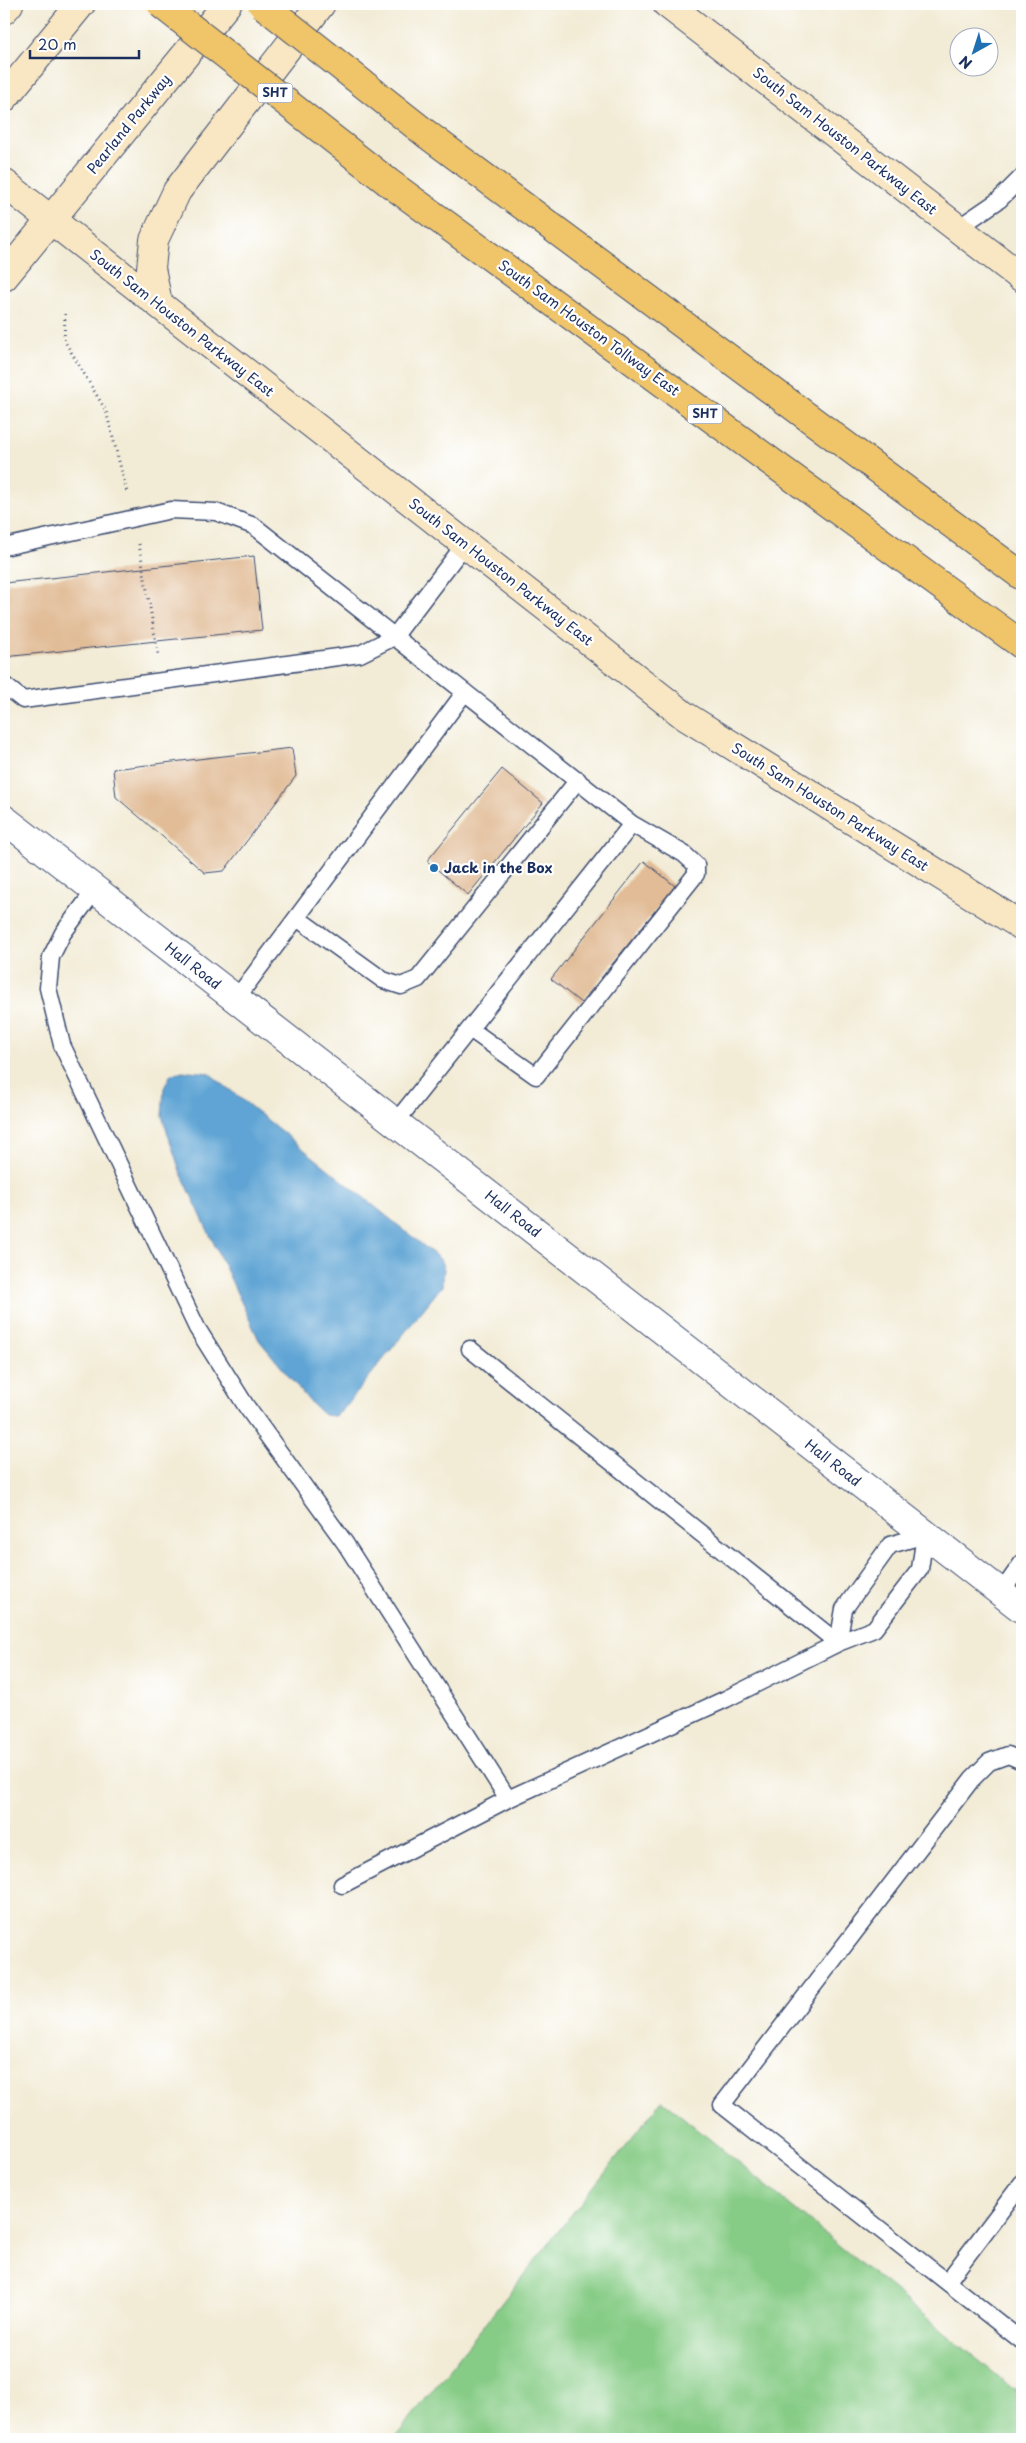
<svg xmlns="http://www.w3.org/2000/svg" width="1026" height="2443" font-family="'Playpen Sans',sans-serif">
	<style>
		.green { fill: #87cc86; stroke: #517e72 }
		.water { fill: #5fa4d4; stroke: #3d6a99 }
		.building { fill: #e1bc96 }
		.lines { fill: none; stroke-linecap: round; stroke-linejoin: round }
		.service-casing { stroke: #3b4b70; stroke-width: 19 }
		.minor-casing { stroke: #3b4b70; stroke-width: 30 }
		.secondary-casing { stroke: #3b4b70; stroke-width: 30 }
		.motorway-casing { stroke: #3b4b70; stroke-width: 30 }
		.path { stroke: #3b4b70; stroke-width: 3; stroke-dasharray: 1 4; stroke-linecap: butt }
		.service { stroke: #fff; stroke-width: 16 }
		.minor { stroke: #fff; stroke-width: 28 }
		.secondary { stroke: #f9e7c3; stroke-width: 28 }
		.motorway { stroke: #f0c469; stroke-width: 28 }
		.motorway-bridge-casing { stroke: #3b4b70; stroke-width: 30; stroke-linecap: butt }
		.motorway-bridge { stroke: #f0c469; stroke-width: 28 }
		.poi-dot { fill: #1f6fb2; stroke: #fff; stroke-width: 2 }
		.labels { text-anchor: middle; stroke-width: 4.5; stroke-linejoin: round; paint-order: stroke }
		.shield { fill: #fff; stroke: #5f6d8e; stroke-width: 1 }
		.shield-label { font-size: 12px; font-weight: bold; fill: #1b2f5e }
		.street-label { font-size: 14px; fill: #1b2f5e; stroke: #fff }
		.poi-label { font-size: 14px; font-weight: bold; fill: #1b2f5e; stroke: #fff; text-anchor: start }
	</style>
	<rect width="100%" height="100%" fill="#fff"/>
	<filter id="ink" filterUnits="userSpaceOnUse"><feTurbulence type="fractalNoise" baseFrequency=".02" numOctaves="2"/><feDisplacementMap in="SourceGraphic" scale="10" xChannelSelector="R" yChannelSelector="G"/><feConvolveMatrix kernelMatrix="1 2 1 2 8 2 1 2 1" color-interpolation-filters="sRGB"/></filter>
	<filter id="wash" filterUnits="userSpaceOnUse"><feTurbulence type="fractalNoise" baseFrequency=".0096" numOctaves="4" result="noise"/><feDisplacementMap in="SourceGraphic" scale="20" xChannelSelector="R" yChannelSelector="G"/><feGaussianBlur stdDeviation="1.12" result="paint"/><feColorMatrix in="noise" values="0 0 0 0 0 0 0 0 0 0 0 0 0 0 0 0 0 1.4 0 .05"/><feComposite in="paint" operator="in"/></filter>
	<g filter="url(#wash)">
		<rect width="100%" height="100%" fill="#f2ebd5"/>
		<path class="green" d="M662,2100l360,296v43h-628z"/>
		<path class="water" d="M190,1071l19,2 231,186 4,10 -2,17 -100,125 -8,5 -10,-1 -14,-13 -51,-62 -79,-169 -18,-55 2,-28 7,-14z"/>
		<g id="blocks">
			<path class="building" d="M254,556l8,74 -258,27v-74z
				M292,748l4,28 -72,95 -19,2 -89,-76 -3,-28z
				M502,769l41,34 -75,92 -41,-34z
				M644,861l31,25 -94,117 -30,-24z"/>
		</g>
	</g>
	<g filter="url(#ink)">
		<use href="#blocks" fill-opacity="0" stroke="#3b4b70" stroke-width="1"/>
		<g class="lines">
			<defs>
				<path id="service" d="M958,228l41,-28 23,-23
					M4,547l167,-37 45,2 38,14 378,298 52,30 12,11v9l-160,202 -66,-47
					M4,685l19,15 337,-46 34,-17 71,-93
					M95,890l-32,43 -12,24 -3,31 14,57 135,283 49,78 99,137 163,256
					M297,918l86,62 18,6 17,-7 160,-199
					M236,999l229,-307
					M395,1123l237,-299
					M470,1349l368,294
					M1001,1593l21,-30
					M1022,1761l-14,-6 -19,7 -17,17 -250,326 300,236
					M342,1885l166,-86 218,-100 112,-56 36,-14 46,-60 5,-34 -35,10 -46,64 -6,34
					M947,2282l75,-99"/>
				<path id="minor" d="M4,819l1018,790"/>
				<path id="secondary" d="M667,4l355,274
					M4,10l5,-6
					M4,98l77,-94
					M4,183l681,533 337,210
					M4,277l223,-273
					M158,303l-7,-35 3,-28 23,-49 144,-187"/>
				<path id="motorway" d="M429,136l593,440
					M388,182l634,463"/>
			</defs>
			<use href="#service" class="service-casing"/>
			<use href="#minor" class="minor-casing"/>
			<use href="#secondary" class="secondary-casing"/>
			<use href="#motorway" class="motorway-casing"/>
			<path class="path" d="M65,314l-1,26 42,71 21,81
				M139,544l19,110"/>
			<use href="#service" class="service"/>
			<use href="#minor" class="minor"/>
			<use href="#secondary" class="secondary"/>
			<use href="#motorway" class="motorway"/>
			<defs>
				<path id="motorway-bridge" d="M161,4l227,178
					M262,4l167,132"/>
			</defs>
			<use href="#motorway-bridge" class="motorway-bridge-casing"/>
			<use href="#motorway-bridge" class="motorway-bridge"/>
		</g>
	</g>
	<circle class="poi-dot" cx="434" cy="868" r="5"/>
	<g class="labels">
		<g class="shield">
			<rect x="257.5" y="83.5" width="35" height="19" rx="4"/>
			<rect x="687.5" y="404.5" width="35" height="19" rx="4"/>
		</g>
		<g class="shield-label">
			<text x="275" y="97">SHT</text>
			<text x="705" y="418">SHT</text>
		</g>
		<g class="street-label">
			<text transform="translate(129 124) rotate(-51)" y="5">Pearland Parkway</text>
			<text transform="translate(845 141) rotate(38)" y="5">South Sam Houston Parkway East</text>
			<text transform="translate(182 323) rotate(38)" y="5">South Sam Houston Parkway East</text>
			<text transform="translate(589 328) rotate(36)" y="5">South Sam Houston Tollway East</text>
			<text transform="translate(501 572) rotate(38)" y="5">South Sam Houston Parkway East</text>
			<text transform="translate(830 807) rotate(32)" y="5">South Sam Houston Parkway East</text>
			<text transform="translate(193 966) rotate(38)" y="5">Hall Road</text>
			<text transform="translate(513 1214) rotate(38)" y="5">Hall Road</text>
			<text transform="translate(833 1463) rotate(38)" y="5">Hall Road</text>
		</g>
		<g class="poi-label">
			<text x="444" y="873">Jack in the Box</text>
		</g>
	</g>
	<rect width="1026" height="2443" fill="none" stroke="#fff" stroke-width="20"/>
	<g transform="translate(974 52) rotate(219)"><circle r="24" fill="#ffffff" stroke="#a4acbf"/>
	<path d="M0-4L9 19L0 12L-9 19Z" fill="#1f6fb2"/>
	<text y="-8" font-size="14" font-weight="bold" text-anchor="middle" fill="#1b2f5e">N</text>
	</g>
	<path d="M30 50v8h109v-8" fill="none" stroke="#1b2f5e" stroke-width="2.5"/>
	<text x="38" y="50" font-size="15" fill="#1b2f5e" stroke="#ffffff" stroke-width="4" paint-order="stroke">20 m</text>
</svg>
